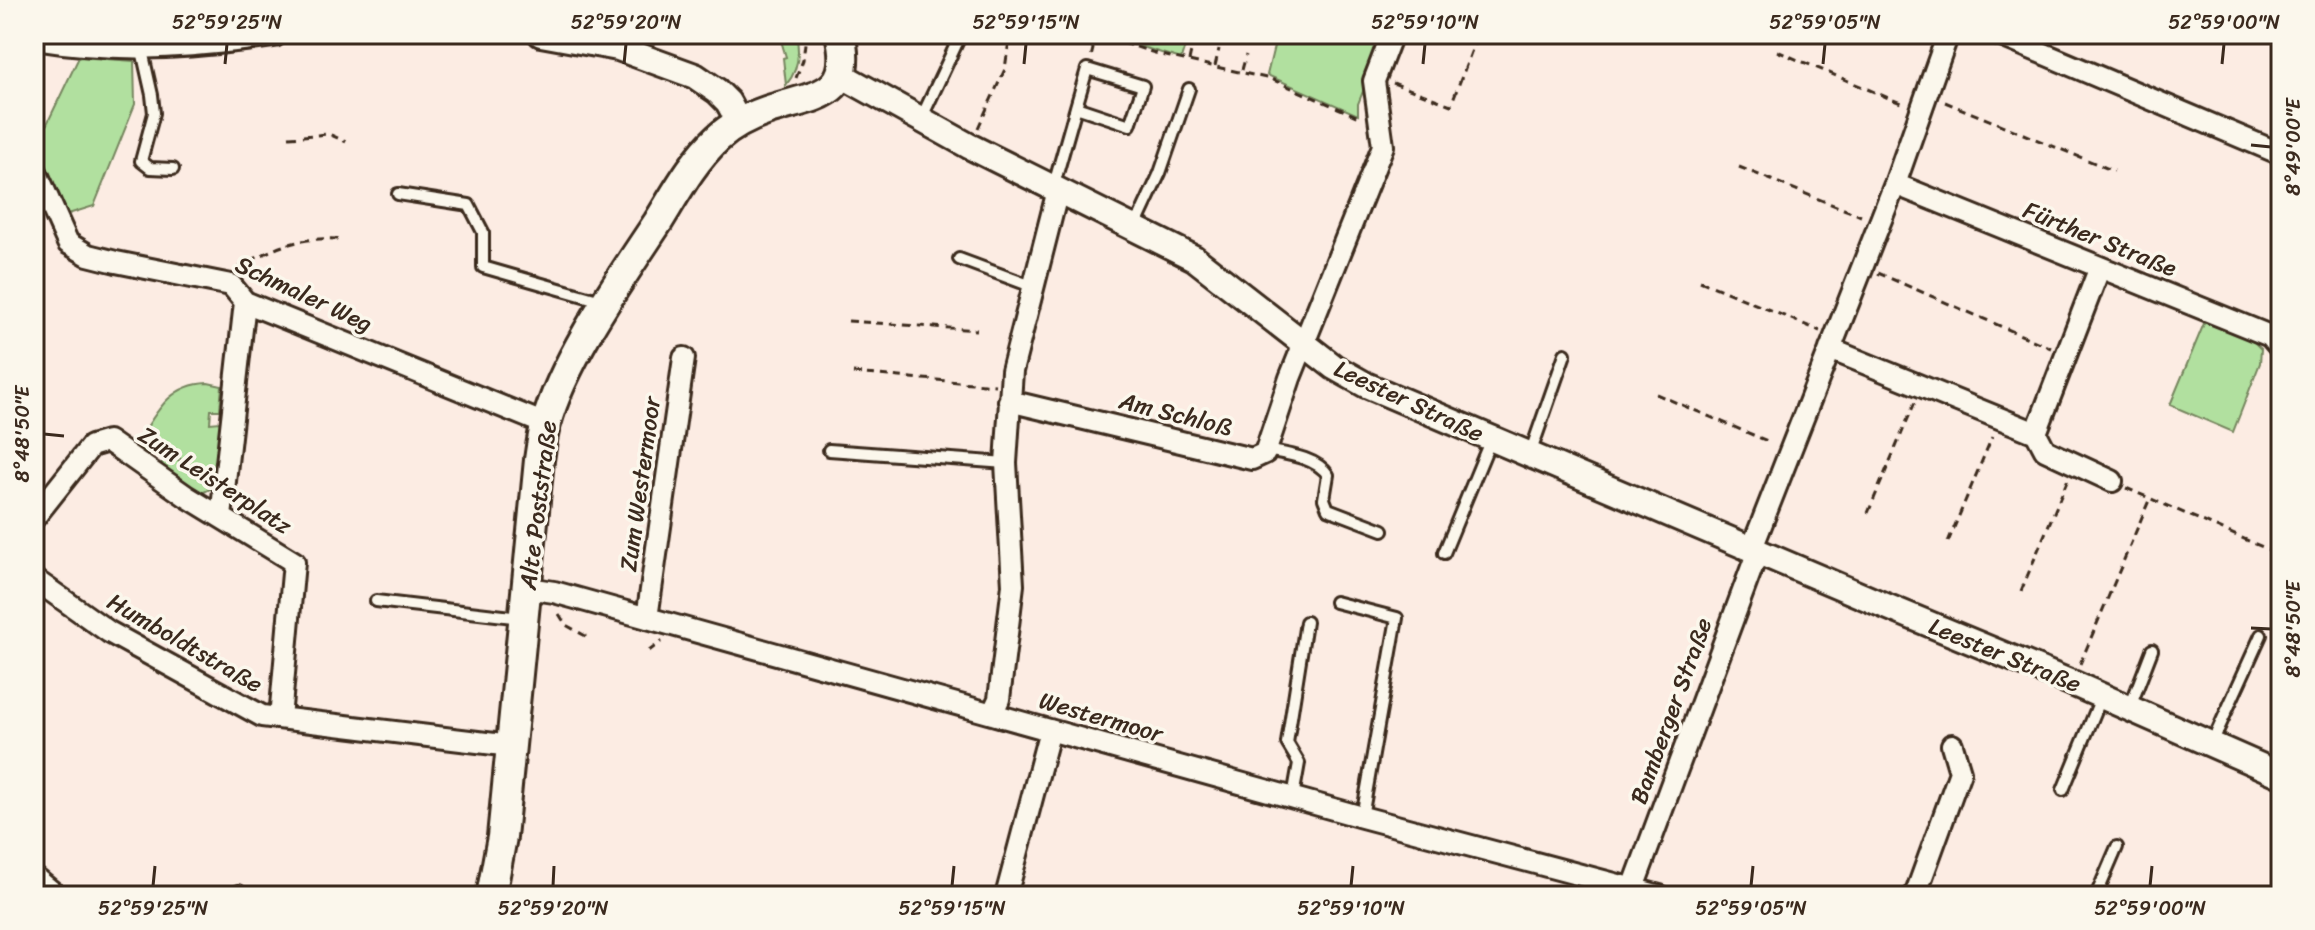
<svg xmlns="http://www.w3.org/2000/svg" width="2315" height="930" font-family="Sriracha,sans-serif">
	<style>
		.green { fill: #b1e09f; stroke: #76855e; stroke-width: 2 }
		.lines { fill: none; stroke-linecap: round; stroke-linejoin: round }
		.service-casing { stroke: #3b2a1e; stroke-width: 16 }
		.minor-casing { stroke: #3b2a1e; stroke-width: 26 }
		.tertiary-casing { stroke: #3b2a1e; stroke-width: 30 }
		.secondary-casing { stroke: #3b2a1e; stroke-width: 34 }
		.path { stroke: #3b2a1e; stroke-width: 3; stroke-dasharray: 8 6; stroke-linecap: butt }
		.service { stroke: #fbf7ec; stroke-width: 10 }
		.minor { stroke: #fbf7ec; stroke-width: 20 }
		.tertiary { stroke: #fbf7ec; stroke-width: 24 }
		.secondary { stroke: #fbf7ec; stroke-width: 28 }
		.ticks { fill: none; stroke: #3b2a1e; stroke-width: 3 }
		.labels { text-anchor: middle; stroke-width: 7; stroke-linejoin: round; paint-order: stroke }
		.street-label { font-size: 24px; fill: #3b2a1e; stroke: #fbf7ec }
		.neatline { fill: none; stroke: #3b2a1e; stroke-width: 3 }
		.ticks-label { font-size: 20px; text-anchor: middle; fill: #3b2a1e }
	</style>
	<rect width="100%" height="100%" fill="#fcece3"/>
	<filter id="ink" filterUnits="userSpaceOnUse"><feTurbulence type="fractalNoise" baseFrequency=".0125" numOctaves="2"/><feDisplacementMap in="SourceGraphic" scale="16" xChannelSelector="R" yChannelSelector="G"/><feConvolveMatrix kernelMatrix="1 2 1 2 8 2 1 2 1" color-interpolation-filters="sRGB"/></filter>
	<g filter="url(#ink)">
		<path class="green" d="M779,34h17c4,18 2,37 -10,51l-3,-27 3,-1z
			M1100,34h76l-1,6 11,3 -5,16z
			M1277,34h109l-28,70v11l-91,-40z
			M79,57l55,4 1,43 -41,102 -29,9 -31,-64z
			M2205,321l45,17 11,11 -1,14 -27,69 -63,-27z
			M208,383l14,3 -2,24h-9l-1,13 10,-1 1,4 -7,61 -12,6 -42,-27 9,-14 16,14 -11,-17 -19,-10 -9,17 -12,-8c20,-31 33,-64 74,-65z"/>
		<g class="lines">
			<defs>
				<path id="service" d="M141,46l11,49 2,18 -13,48 9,7 23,1
					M921,119l40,-85
					M1053,188l23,-81 54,18 13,-39 -56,-17 -11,38
					M398,194l71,11 14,27v35l122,35
					M1135,227l25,-54 29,-84
					M959,259l75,28
					M829,450l177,13
					M1266,450c20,4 50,7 62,25l-4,24 4,10 55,21
					M1530,454l35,-100
					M1444,553l47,-114
					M376,601l145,17
					M1335,602l62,16 -35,199
					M2130,707l22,-57
					M2212,743l49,-108
					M2063,790l38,-92
					M1293,797l6,-34 -12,-20 19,-121
					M235,896l4,-5
					M2096,896l21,-49"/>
				<path id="minor" d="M1997,34l284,120
					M34,167l34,76 20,12 28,7 115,23 14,17 300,122
					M1895,184l375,152 11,13
					M1830,349l206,84 64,-166
					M1009,401l243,58 13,-6 25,-75 93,-232 -9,-65 18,-47
					M2036,433l9,17 67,31
					M221,517l24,-215
					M34,518l57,-72 17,-5 78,55 108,66 -14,156
					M1752,548l143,-364 53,-150
					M34,579l75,53 153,84 249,30
					M527,588l27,4 808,225 298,79
					M647,618l37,-260
					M992,714l7,-15 14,-114 -7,-122 6,-92 46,-181
					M34,877l23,19
					M1633,888l125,-337
					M1006,896l44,-166
					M1915,896l45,-124 -8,-27"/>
				<path id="tertiary" d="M541,34l77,14 77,28 22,15 11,11 11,20
					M34,37c86,14 155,9 240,-3
					M841,75l128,71 225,112 140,109 32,18 515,219 191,79 209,92"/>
				<path id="secondary" d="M491,896l11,-59 37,-377c2,-12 3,-25 7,-36 17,-64 75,-146 112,-202 18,-29 35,-61 60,-84 14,-13 31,-21 48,-27 46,-16 90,-12 74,-77"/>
			</defs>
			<use href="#service" class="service-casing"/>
			<use href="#minor" class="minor-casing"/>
			<use href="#tertiary" class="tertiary-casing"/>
			<use href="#secondary" class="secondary-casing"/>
			<path class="path" d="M1088,34l5,15 -2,8
				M1096,34l65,21 110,24 90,39
				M1777,51l126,53
				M1189,61l4,-18
				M1215,66l4,-17
				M1242,70l4,-15
				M796,78l7,-18 3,-25
				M1393,83l58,22 27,-71
				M1945,102l169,69
				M978,128l27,-59 5,-35
				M289,137l40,-3 17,8
				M1739,167l122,49
				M238,268c36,-21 59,-31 102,-29
				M1878,273l173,75
				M1700,281l120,50
				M848,321l129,9
				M853,373l142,12
				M1656,394l116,49
				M2126,488l155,67
				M1868,513l47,-111
				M1948,542l44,-105
				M2021,591l47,-112
				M559,614l7,11 23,13
				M649,651l13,-10
				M2080,664l70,-166"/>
			<use href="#service" class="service"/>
			<use href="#minor" class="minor"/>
			<use href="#tertiary" class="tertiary"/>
			<use href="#secondary" class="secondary"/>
		</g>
	</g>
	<path class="ticks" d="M225,64l2,-20M624,64l2,-20M1024,64l2,-20M1423,64l2,-20M1823,64l2,-20M2222,64l2,-20M2251,145l20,2M44,434l20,2M2251,628l20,1M153,886l2,-20M553,886l1,-20M952,886l2,-20M1351,886l2,-20M1751,886l2,-20M2150,886l2,-20"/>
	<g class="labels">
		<g class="street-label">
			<text transform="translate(2100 239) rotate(22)" y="8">Fürther Straße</text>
			<text transform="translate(304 294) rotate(25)" y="8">Schmaler Weg</text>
			<text transform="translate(1409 401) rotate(25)" y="8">Leester Straße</text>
			<text transform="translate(1176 414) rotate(14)" y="8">Am Schloß</text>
			<text transform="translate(215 480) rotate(33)" y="8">Zum Leisterplatz</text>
			<text transform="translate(640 484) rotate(-82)" y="8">Zum Westermoor</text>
			<text transform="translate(538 505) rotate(-83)" y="8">Alte Poststraße</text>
			<text transform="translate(185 643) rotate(30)" y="8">Humboldtstraße</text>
			<text transform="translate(2005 655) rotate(22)" y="8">Leester Straße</text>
			<text transform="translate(1671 711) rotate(-70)" y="8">Bamberger Straße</text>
			<text transform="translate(1101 717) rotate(16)" y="8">Westermoor</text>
		</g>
	</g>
	<rect width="2315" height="930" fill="none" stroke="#fbf7ec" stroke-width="88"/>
	<rect x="44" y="44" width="2227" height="842" class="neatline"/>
	<g class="ticks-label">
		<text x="227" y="29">52°59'25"N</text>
		<text x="626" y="29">52°59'20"N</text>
		<text x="1026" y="29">52°59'15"N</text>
		<text x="1425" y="29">52°59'10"N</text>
		<text x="1825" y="29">52°59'05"N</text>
		<text x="2224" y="29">52°59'00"N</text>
		<text transform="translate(2293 147) rotate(-90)" y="7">8°49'00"E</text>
		<text transform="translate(22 434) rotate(-90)" y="7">8°48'50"E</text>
		<text transform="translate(2293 629) rotate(-90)" y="7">8°48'50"E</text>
		<text x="153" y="915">52°59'25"N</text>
		<text x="553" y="915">52°59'20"N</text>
		<text x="952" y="915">52°59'15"N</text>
		<text x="1351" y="915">52°59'10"N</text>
		<text x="1751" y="915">52°59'05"N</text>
		<text x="2150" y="915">52°59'00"N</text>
	</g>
</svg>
